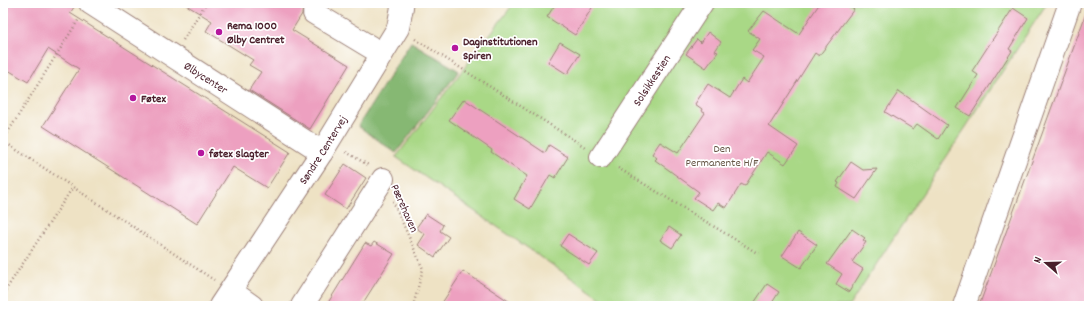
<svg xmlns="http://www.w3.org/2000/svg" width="1092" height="309" font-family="Dekko,sans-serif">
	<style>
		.green { fill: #a9d886; stroke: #7a7c58 }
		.forest { fill: #86b873; stroke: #686c4f }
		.building { fill: #eda0c0 }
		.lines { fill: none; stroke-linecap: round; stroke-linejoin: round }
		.minor-casing { stroke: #9c8078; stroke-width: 24 }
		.path { stroke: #9c8078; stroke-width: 2.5; stroke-dasharray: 1 3; stroke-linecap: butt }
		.minor { stroke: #fff; stroke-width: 22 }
		.poi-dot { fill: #b5179e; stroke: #fff; stroke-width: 1.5 }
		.labels { text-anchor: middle; stroke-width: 3.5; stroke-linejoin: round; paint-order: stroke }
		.poi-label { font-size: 12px; font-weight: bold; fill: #4a1f2b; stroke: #fff; text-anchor: start }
		.street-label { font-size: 12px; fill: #4a1f2b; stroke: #fff }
		.park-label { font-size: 12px; fill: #665646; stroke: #fff }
	</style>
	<rect width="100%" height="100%" fill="#fff"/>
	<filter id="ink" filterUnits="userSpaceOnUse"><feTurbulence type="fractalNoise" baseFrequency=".025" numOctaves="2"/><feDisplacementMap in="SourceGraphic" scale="8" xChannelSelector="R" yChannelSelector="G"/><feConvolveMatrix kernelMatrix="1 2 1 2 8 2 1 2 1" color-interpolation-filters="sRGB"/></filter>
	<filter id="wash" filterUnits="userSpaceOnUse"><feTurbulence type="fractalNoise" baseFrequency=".012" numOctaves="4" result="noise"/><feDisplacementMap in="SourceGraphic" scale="16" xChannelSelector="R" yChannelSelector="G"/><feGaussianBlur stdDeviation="0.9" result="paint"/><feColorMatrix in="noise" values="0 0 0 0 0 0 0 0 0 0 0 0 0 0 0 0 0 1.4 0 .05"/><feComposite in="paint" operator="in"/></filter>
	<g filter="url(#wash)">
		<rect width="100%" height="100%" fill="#eee2c4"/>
		<path class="green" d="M514,3h533l-198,303h-237l-216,-149z"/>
		<path class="forest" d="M411,42l48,29 -63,82 -38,-27z"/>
		<g id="blocks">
			<path class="building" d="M3,3h74l-7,10 220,139 -23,36 -34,-21 -36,57 -154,-98 36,-57 -31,-20 -20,33 -25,-15z
				M183,3h124l-4,4 -1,7 -10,16 57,35 -39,64 -61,-39 12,-18 -12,-7 4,-5 -47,-29 6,-10z
				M556,3h39l-20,32 -28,-18z
				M820,3h27l7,6 -35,47 -4,-3 -46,73 29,20 -13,18 -18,-12 -22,34 -4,-2 -15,24 -8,-5 -5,7 -19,-12 5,-6 -44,-32 2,-2 -5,-4 8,-12 18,11 27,-40 -4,-2 1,-2 -7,-5 13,-20 22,14 12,-19 5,4 17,-26 -12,-7 8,-11 -12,-8 16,-20 35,23z
				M1013,8l15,10 -19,31 3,2 -42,65 -13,-8 21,-33 -6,-4z
				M1087,11h2v295h-110z
				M708,32l13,10 -6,9 3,1 -12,16 -20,-14 11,-15 4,4z
				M560,42l20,12 -13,20 -19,-12z
				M899,91l48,34 -9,14 -21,-15 -4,5 -28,-17z
				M464,99l81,54 4,-8 19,12 -13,21 -5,-3 -20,34 -16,-10 13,-23 -36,-24 1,-2 -43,-30z
				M851,162l12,8 14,-1 -21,30 -19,-12 2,-4 -2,-1z
				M345,164l21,14 -20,31 -21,-14z
				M426,214l17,11 -3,6 9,6 -14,20 -17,-12 7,-11 -9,-6z
				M669,227l12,8 -9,13 -12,-8z
				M852,229l13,9 -2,2 3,2 -14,20 11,7 -14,23 -13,-8 6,-10 -15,-10z
				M798,232l19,13 -16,23 -19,-12z
				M568,234l30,19 -9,12 -29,-19z
				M374,242l20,12 -33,52h-35l39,-63 6,3z
				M463,271l53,35h-76z
				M767,284l12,8 -9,14h-18z"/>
		</g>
	</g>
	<g filter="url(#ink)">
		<use href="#blocks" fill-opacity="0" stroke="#9c8078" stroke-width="1"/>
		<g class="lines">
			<defs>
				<g id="minor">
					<path id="s1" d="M90,3l232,149"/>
					<path d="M314,13l68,41"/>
					<path id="s2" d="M601,157l101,-154"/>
					<path d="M231,291l21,15"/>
					<path id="s3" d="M220,306l102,-154 76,-124 4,-21 -1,-4"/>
					<path d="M302,306l81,-127"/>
					<path d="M964,306l106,-303"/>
				</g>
			</defs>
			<use href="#minor" class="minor-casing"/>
			<path class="path" d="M415,39l170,108
				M183,40l23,-37
				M3,140l76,-121
				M3,141l211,139
				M346,152l24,14
				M618,168l141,86
				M393,201l30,68 -10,37
				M3,294l70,-107"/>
			<use href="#minor" class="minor"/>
		</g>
	</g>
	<g class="poi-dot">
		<circle cx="219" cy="32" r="4"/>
		<circle cx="455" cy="48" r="4"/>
		<circle cx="133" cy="98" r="4"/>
		<circle cx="201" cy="153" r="4"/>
	</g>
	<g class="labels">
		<g class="poi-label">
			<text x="227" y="29">Rema 1000<tspan x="227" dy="14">Ølby Centret</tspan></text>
			<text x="463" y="45">Daginstitutionen<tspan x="463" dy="14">Spiren</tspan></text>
			<text x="141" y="102">Føtex</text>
			<text x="209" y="157">føtex Slagter</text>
		</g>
		<g class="street-label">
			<text dy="4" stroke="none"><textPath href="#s1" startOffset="138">Ølbycenter</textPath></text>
			<text dy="4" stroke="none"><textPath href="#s2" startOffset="92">Solsikkestien</textPath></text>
			<text dy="4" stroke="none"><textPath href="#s3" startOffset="187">Søndre Centervej</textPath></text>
			<text transform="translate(405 208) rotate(66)" y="4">Pærehaven</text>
		</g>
		<g class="park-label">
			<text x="722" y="152">Den<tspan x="722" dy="14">Permanente H/F</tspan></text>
		</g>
	</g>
	<rect width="1092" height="309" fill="none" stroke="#fff" stroke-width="16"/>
	<g transform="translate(1046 263) rotate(290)" stroke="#ffffff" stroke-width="3" paint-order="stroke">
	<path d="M0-3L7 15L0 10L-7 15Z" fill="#4a1f2b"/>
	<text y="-6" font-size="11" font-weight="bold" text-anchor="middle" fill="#4a1f2b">N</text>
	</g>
</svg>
